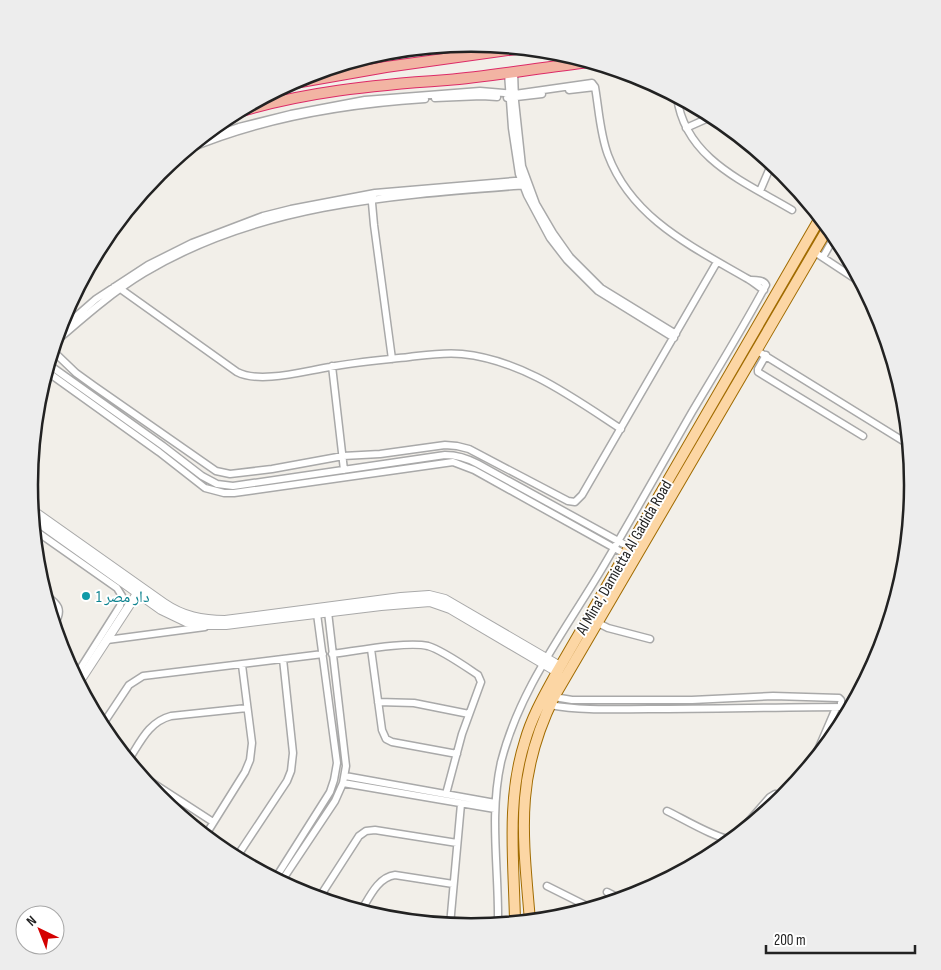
<svg xmlns="http://www.w3.org/2000/svg" width="941" height="970" font-family="'Sofia Sans Condensed','Noto Naskh Arabic',sans-serif">
	<style>
		.lines { fill: none; stroke-linecap: round; stroke-linejoin: round }
		.minor-casing { stroke: #a9a9a9; stroke-width: 9 }
		.tertiary-casing { stroke: #a9a9a9; stroke-width: 10 }
		.primary-casing { stroke: #a06b00; stroke-width: 12 }
		.trunk-casing { stroke: #dc2a67; stroke-width: 12 }
		.minor { stroke: #fff; stroke-width: 6 }
		.tertiary { stroke: #fff; stroke-width: 8 }
		.primary { stroke: #fcd6a4; stroke-width: 10 }
		.trunk { stroke: #f2b4a3; stroke-width: 10 }
		.culture-dot { fill: #0f9aa8; stroke: #fff; stroke-width: 2 }
		.labels { text-anchor: middle; stroke-width: 4; stroke-linejoin: round; paint-order: stroke }
		.street-label { font-size: 16px; fill: #222; stroke: #fff }
		.culture-label { font-size: 16px; fill: #0d838f; stroke: #fff; text-anchor: start }
		.rim { fill: none; stroke: #222; stroke-width: 2.5 }
	</style>
	<rect width="100%" height="100%" fill="#f2efe9"/>
	<g class="lines">
		<defs>
			<path id="minor" d="M331,68l1,8
				M514,72l1,29 7,65 14,38 17,29 17,24 31,31 75,46
				M508,73l4,55 7,46 8,21 23,43 17,22 31,31 76,47
				M569,90l26,-3
				M677,97c8,62 68,85 115,113
				M435,98l47,-2 15,1
				M507,98l35,-4
				M686,128l27,-12
				M197,141l42,-14 52,-13 74,-14 115,-9 35,3 77,-11 3,4c4,23 5,47 13,68 24,64 85,92 140,124 6,3 10,8 16,11
				M186,150c73,-31 160,-46 239,-51
				M760,191l12,-28
				M373,196l-1,7 2,22 18,134
				M813,251l47,31
				M823,257l12,-21
				M114,287l8,3 115,82c23,12 67,-1 93,-5 26,-5 52,-7 79,-10 17,-2 35,-5 53,-3 60,6 110,43 159,75
				M57,333l39,-34 52,-34 44,-22 71,-27 28,-7 84,-16 152,-13
				M54,343c29,-25 57,-50 90,-70 116,-70 253,-78 384,-88
				M52,350l24,23 18,13 122,85 14,3 42,-5 71,-13 37,-2 65,-9 12,1 12,3 99,52 7,1 7,-7 135,-233
				M756,350l152,94
				M766,355l-8,14v3l105,64
				M48,364l115,82 39,30 15,8 16,2 212,-31c12,0 22,3 33,9l151,83
				M332,366l12,104
				M46,371l113,81 46,36 19,5h10l219,-31 21,8 151,84
				M33,529l84,59 5,8 -2,10 -45,71
				M44,594c14,10 20,15 10,31
				M598,623l10,5 42,11
				M107,640l98,-13
				M371,649l11,81 4,9 6,3 65,12
				M332,654c24,-3 75,-13 96,-8 14,4 38,21 50,29l3,7 -19,52 -16,60
				M554,697l18,3h120l81,-4 66,2 2,2v7
				M378,702l36,1 55,11
				M550,705c33,6 66,4 99,4 67,0 134,-2 201,-2
				M101,727l28,-42 14,-9 180,-22
				M128,761c12,-18 20,-39 43,-45l76,-8
				M139,774l74,48
				M345,776l150,27
				M343,783l152,26
				M781,799l36,-47 19,-44
				M667,811c13,6 53,30 65,28
				M205,836l40,-64 5,-12 2,-17 -10,-78
				M735,837l35,-40 5,-3 9,2
				M236,858l51,-77 4,-10 2,-18 -10,-94
				M275,879l55,-87 4,-12 3,-17 -20,-149
				M281,882l54,-81 8,-18 3,-17 -18,-154
				M547,886l44,22
				M607,892l14,7
				M319,898l40,-62 7,-5 9,-1 82,13
				M361,911c8,-13 17,-34 34,-36l58,9
				M498,924c1,-54 -9,-108 3,-162 18,-71 61,-127 99,-190 31,-52 61,-106 92,-160 25,-42 51,-84 74,-127 -2,-5 -10,-5 -15,-5
				M450,925l11,-121"/>
			<path id="tertiary" d="M31,509l133,94c19,13 38,17 61,17l176,-23 28,-2 16,4 115,67
				M32,518l129,92 25,12 13,3h27l155,-19 49,-4 20,7 107,63
				M78,684l62,-95"/>
			<path id="primary" d="M530,921c-7,-86 -16,-143 24,-224l274,-469
				M515,922c-1,-60 -9,-122 10,-181 7,-25 20,-47 32,-69l263,-454"/>
			<path id="trunk" d="M289,84l97,-17 137,-19
				M232,114c70,-22 142,-29 215,-34 48,-4 96,-13 144,-18"/>
		</defs>
		<use href="#minor" class="minor-casing"/>
		<use href="#tertiary" class="tertiary-casing"/>
		<use href="#primary" class="primary-casing"/>
		<use href="#trunk" class="trunk-casing"/>
		<use href="#minor" class="minor"/>
		<use href="#tertiary" class="tertiary"/>
		<use href="#primary" class="primary"/>
		<use href="#trunk" class="trunk"/>
	</g>
	<circle class="culture-dot" cx="86" cy="596" r="5"/>
	<g class="labels">
		<g class="street-label">
			<text transform="translate(623 557) rotate(-60)" y="6">Al Mina', Damietta Al Gadida Road</text>
		</g>
		<g class="culture-label">
			<text x="96" y="602">دار مصر 1</text>
		</g>
	</g>
	<path d="M0 0H941V970H0ZM38 485a433 433 0 1 1 866 0a433 433 0 1 1-866 0Z" fill="#ededed" fill-rule="evenodd"/>
	<path class="rim" d="M38 485a433 433 0 1 1 866 0a433 433 0 1 1-866 0Z"/>
	<g transform="translate(40 930) rotate(317)"><circle r="24" fill="#ffffff" stroke="#a7a7a7"/>
	<path d="M0-4L9 19L0 12L-9 19Z" fill="#d40000"/>
	<text y="-8" font-size="14" font-weight="bold" text-anchor="middle" fill="#222222">N</text>
	</g>
	<path d="M766 945v8h149v-8" fill="none" stroke="#222222" stroke-width="2.5"/>
	<text x="774" y="945" font-size="15" fill="#222222" stroke="#ffffff" stroke-width="4" paint-order="stroke">200 m</text>
</svg>
